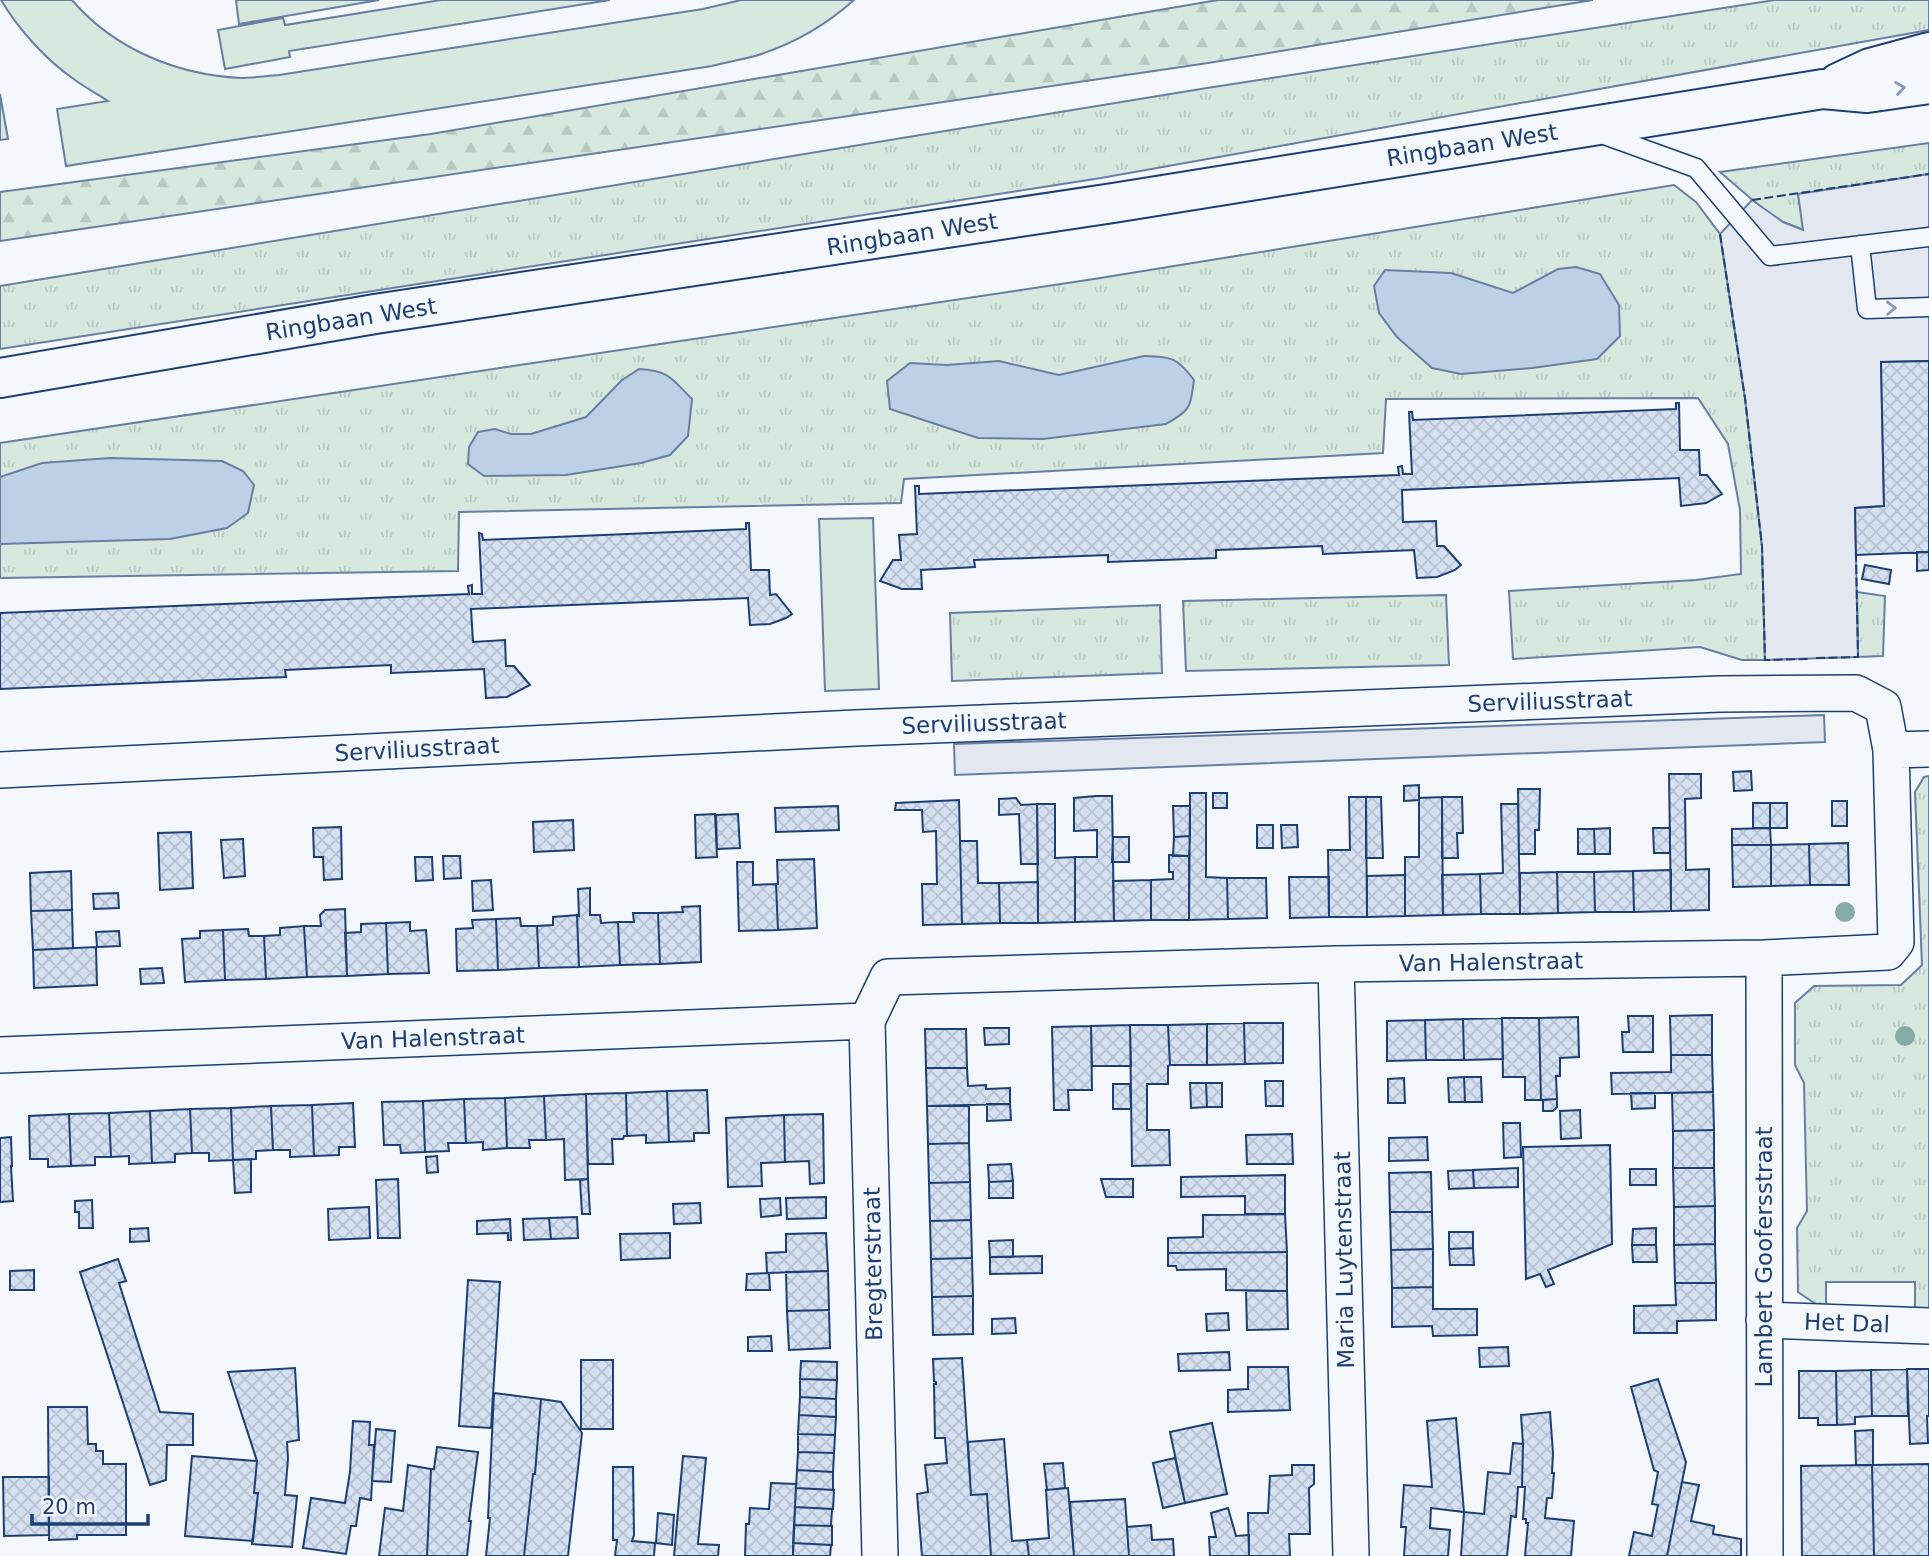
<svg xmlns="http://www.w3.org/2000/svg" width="1929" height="1556" font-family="'DejaVu Sans',sans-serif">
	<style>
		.grass { fill: url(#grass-tufts); stroke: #687fa3; stroke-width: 2 }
		.forest { fill: url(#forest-firs); stroke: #687fa3; stroke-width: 2 }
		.park { fill: #d7e8df; stroke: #687fa3; stroke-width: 2 }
		.parking { fill: #e3e8f0; stroke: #687fa3; stroke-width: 2 }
		.water { fill: #bed0e5; stroke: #687fa3; stroke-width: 2 }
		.building { fill: url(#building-cross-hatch); stroke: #1d3f73; stroke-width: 2 }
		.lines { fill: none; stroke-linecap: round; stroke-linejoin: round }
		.service-casing { stroke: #1d3f73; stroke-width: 21 }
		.minor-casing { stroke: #1d3f73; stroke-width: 38 }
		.primary-casing { stroke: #1d3f73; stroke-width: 42 }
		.service { stroke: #f4f7fb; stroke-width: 18 }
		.minor { stroke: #f4f7fb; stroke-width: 35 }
		.primary { stroke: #f4f7fb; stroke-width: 38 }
		.fence { stroke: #1d3f73; stroke-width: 2; stroke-dasharray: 9 3.5; stroke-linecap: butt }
		.tree { fill: #86aba6 }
		.oneway { stroke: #889bb7 }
		.labels { text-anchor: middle; stroke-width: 5; stroke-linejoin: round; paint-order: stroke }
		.street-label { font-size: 23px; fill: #1d3f73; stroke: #f4f7fb }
	</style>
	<defs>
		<pattern id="grass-tufts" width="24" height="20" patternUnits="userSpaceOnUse" patternTransform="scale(1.75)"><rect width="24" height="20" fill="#d7e8df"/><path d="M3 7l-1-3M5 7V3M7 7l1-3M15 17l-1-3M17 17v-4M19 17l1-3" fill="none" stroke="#b8c8c3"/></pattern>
		<pattern id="forest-firs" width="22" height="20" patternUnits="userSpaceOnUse" patternTransform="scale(1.75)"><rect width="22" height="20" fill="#d7e8df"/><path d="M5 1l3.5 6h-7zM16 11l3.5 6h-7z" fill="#b8c8c3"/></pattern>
		<pattern id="building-cross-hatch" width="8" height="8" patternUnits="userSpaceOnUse" patternTransform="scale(1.75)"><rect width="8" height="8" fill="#d5e0f0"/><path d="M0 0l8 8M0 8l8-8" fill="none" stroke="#b6c1d1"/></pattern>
	</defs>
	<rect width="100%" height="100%" fill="#f4f7fb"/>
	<path class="grass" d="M1775,0h154v30l-828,148 -1101,171v-63l1207,-198z
		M1929,143v31l-131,20 6,36 -21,-8 -19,-12 -44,-38z
		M1674,185l22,17 24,32 25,164 17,148 3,114h-23l-42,-13 -187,12 -4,-68 187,-11 45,-6 -1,-64 -12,-66 -30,-46 -312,1 -3,54 -479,26 -3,24 -442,9 -1,59 -458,7v-135l1094,-164z
		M1857,592l28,4 -2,60 -25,1z
		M1446,595l3,70 -263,6 -3,-70z
		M1160,605l2,68 -210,8 -2,-68z
		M1929,776v533l-14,-1v-26h-89v29l-28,-19 -1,-64 10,-17 -3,-128 -9,-18v-62l19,-17 87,-1 21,-20 -7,-173 9,-15z"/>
	<path class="forest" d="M1218,0h375l-385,63 -1208,178v-49l431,-58z"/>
	<path class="park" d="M1,0h71c42,49 105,75 169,78 12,0 25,-2 38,-3l424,-66 38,-9h113c-28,25 -63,45 -99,56 -14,4 -29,6 -43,10l-646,100 -9,-57 51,-8c-11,-7 -22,-13 -33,-21 -29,-20 -56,-50 -74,-80z
		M236,0h143l-140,24z
		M441,0h169l-321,51 1,6 -65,12 -7,-39 65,-12 2,7z
		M0,94l8,45 -8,1z
		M873,518l6,171 -54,2 -6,-172z"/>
	<path class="parking" d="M1929,174v187l-48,1 3,144 -29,2 3,149 -93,3 -3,-114 -17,-148 -25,-164 32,-34 31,22 20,8 -5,-36z
		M1824,715l1,27 -870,33 -1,-31z"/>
	<path class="water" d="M1576,267l24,7 19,31 1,31 -23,23 -65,9 -71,6 -29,-6 -35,-31 -18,-24 -5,-27 11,-16 66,3 62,20 45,-24z
		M1144,356c28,1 33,1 50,24 -4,28 -3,30 -28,44l-123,15 -65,-1 -88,-29 -3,-28 23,-18 37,2 52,-4 60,14z
		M639,369c31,2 32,9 53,30l-4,37 -18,19 -29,8 -75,12 -82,1 -16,-12 1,-17 9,-15 17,-3 16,5h20l55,-17 36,-37z
		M110,458l112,3 21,10 11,14 -6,28 -21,15 -57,11 -170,5v-67l42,-14z"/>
	<path class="building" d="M1929,361v191l-73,3 -1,-47 29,-2 -3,-144z
		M1676,403h3l1,47h19l1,25h7l15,19 -16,9 -25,3 -2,-28 -277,12 1,32 33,-1 1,25h7l17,19 -6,5 -18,7 -20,1 -3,-28 -91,4 -1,-8 -106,4v8l-108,4v-7l-134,5 1,7 -54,3 1,19h-20l-22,-8 13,-21h8l-2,-25 18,-1 -2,-48h4v8l480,-19 -1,-8 4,-1 1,8h9l-3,-62h3l1,8 263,-11z
		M746,523h3l2,47h18l1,25 6,-1 16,20 -6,4 -16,6 -20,1 -2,-27 -277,11 2,33 32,-2 1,26h8l16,19 -23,12 -21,1 -2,-29 -93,4v-8l-106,5 1,7 -286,12v-76l469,-19 -1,-8 4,-1v9h10l-3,-61 3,1 1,6 263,-11z
		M1917,552h12v18l-12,1z
		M1865,565l26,5 -2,14 -27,-5z
		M1751,771l1,19 -18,1 -1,-19z
		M1669,774h32v24l-16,1 1,71 23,-1v41l-38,1z
		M1419,785v15l-15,1v-15z
		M1518,789h22l-1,41h-4v24h-16z
		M1190,793h16v84l21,1 1,41 -39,1z
		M1213,793h14v15h-14z
		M1096,796h16l2,125 -39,1v-65h22v-27l-23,1v-33z
		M1349,797h17l1,120h-38l-1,-67h22z
		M1366,797h15l2,61h-17z
		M1442,797l1,118 -38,1v-59h14v-59z
		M1442,797h20l1,36h-6l1,25h-16z
		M1016,798l5,7 16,-1 1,60h-17l-2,-50 -20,1v-16z
		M959,800l3,124 -39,1 -1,-41h15l-1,-53 -13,1 -1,-22h-27l1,-7z
		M1832,801h15v25h-15z
		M1753,803h17v25h-17z
		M1770,803h17v25h-17z
		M1037,804h18v54l20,-1v65l-37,1z
		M1501,804h17l2,110h-39l-1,-40 23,-1z
		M838,806l1,24 -63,2 -1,-24z
		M1173,806h17v30l-16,1z
		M715,814l2,43 -21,1 -1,-43z
		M738,814l2,34 -23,1 -1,-34z
		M573,820l1,30 -40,2 -1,-30z
		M1257,825h16v23h-16z
		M1281,825h16l1,22 -16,1z
		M341,827l1,52 -18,1 -1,-23h-9l-1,-29z
		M1610,828v26h-15l-1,-25z
		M1653,828h17v25h-16z
		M1770,828l1,17h-39v-16z
		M1578,829h16l1,25h-17z
		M191,832l2,56 -33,2 -2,-57z
		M1190,836l-1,20h-16l1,-19z
		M1113,837h16v25h-17z
		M243,839l2,37 -21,2 -3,-38z
		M960,841h17l1,42h21l1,40 -38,1z
		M1848,843l1,42h-39l-1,-41z
		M1809,844l1,41 -39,1v-41z
		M1732,845h39v41l-38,1z
		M1169,855l20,1v64h-38v-40l22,-1v-7h-4z
		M443,856h17l1,22 -17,1z
		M415,857h17l1,23 -17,1z
		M814,859l3,69 -39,2 -2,-46h2l-1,-24z
		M737,862h16v23l23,-1 2,46 -39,1z
		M1671,870v41l-37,1 -1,-41z
		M71,871l1,39 -41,1 -1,-38z
		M1633,871l1,41h-39l-1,-40z
		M1557,872h37l1,40 -37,1z
		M1557,872l1,41 -38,1v-41z
		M1480,874l1,40 -38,1 -1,-40z
		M1405,875v41l-38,1v-41z
		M1289,877h40v40l-39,1z
		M1227,878h39l1,40 -39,1z
		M491,880l2,30 -20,1 -1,-30z
		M1151,880v40l-37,1 -1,-40z
		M1038,882v41h-38l-1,-40z
		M590,888v27h10l1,8 17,-1 2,43 -41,2 -2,-52 2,1 -1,-27z
		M118,893l1,15 -25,1 -1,-15z
		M700,906l1,56 -41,2 -2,-51 25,-1 -1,-5z
		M345,909l2,67 -40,1 -3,-51h17l-1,-11 5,-5z
		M72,910l1,38 -40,2 -2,-39z
		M633,913h25l2,51 -40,1 -2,-43h16z
		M577,915l2,52 -40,1 -2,-42 16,-1v-8z
		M520,918l1,8h16l2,42 -41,2 -2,-51z
		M496,919l2,51 -41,1 -1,-42 17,-1 -1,-8z
		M410,922v9l16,-1 3,43 -41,1 -2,-51z
		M386,923l2,51 -41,2 -2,-43 16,-1v-8z
		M304,926l3,51 -41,2 -2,-43 16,-1v-7z
		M248,929l1,7h15l2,43 -41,1 -2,-50z
		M223,930l2,50 -40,2 -3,-43 18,-1v-7z
		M119,931l1,15 -23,1 -1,-15z
		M96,947l1,38 -63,3 -1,-38z
		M162,968l2,15 -23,1 -1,-15z
		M1712,1015v40h-41l-1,-39z
		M1628,1016h25v36h-30l-1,-20h7z
		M1578,1017l1,40 -19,1v18h-4l1,23 -16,1 -2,-82z
		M1502,1018l1,41 -39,1 -1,-41z
		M1502,1018h37l2,82h-16v-23h-22z
		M1463,1019l1,41h-38l-1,-40z
		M1425,1020l1,40 -39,1v-40z
		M1244,1023l1,41 -38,1v-41z
		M1244,1023h39v40l-38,1z
		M1207,1024v41h-37l-2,-40z
		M1130,1025h38l2,40 -2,1v18h-21v46h22l1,35 -38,1z
		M1130,1025l1,41h-39l-1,-40z
		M1091,1026l1,64h-24l1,20h-15l-2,-83z
		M984,1028h25v16l-24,1z
		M925,1029h41l1,39h-41z
		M1671,1055h41l1,37 -101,2 -1,-21 60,-1z
		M926,1068h41l1,18 18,-1v4l24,-1v16l-83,2z
		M1464,1077h17l1,25h-17z
		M1464,1077l1,25h-16l-1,-24z
		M1404,1078l1,25h-17v-24z
		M1265,1081h18v25h-17z
		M1190,1083h16l1,24 -16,1z
		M1206,1083h16v24h-15z
		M1113,1084h17l1,25h-18z
		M707,1090l2,43h-15v8l-25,1 -2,-51z
		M667,1091l2,51 -23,1v-8l-19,1 -1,-43z
		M1713,1092l1,38 -41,1 -1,-38z
		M626,1093l1,43h-3l-1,3h-11l1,25h-25l-2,-70z
		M1631,1093h24v15l-23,1z
		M586,1094l2,85 -23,1 -1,-41 -18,1 -2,-44z
		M544,1096l2,44h-17l1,8h-23l-2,-50z
		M505,1098l2,50 -24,2v-8l-17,1 -2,-44z
		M464,1099l2,44h-18l1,8 -24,1 -2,-51z
		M1557,1099v8l-4,4h-10v-11z
		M423,1101l2,51 -24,1 -1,-8h-16l-2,-43z
		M353,1103l2,44h-16v8l-25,1 -2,-51z
		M987,1104h23l1,16 -24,1z
		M312,1105l2,51 -24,1v-7h-17l-2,-44z
		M271,1106l2,44 -17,1v8l-23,1 -2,-52z
		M927,1106h42v37l-41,1z
		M231,1108l2,52 -24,1v-8h-17l-2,-44z
		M190,1109l2,44 -17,1v8l-23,1 -2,-52z
		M1580,1110l1,28 -20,1 -1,-28z
		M150,1111l2,52 -23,1v-8l-18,1 -2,-44z
		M109,1113l2,44h-16v8l-24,1 -2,-52z
		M69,1114l2,52 -23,1v-8h-18l-1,-43z
		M823,1114l1,69 -14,1 -1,-23 -24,1 -1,-47z
		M784,1115l1,47 -24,1 1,23 -34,1 -2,-69z
		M1503,1123h17l1,34 -17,1z
		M1714,1130v38h-41v-37z
		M1292,1134l1,30h-46l-1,-29z
		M11,1137l1,29h-1l2,35 -13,1v-64z
		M1427,1137l1,23 -39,1v-23z
		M969,1143l1,39 -41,1 -1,-39z
		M1610,1145l2,99 -64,26 6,14 -8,3 -6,-13 -14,5 -3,-132z
		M437,1156l1,16 -11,1 -1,-16z
		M251,1159v33l-16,1 -2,-33z
		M1011,1164l2,17 -24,1 -1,-17z
		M1518,1168v19l-44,1 -1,-18z
		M1673,1168h41l1,38 -41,1z
		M1630,1169h26v16h-26z
		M1473,1170l1,18 -25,1 -1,-18z
		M1431,1172l1,40h-42l-1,-39z
		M1285,1175v39h-40v-18l-64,1v-20z
		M398,1179l2,59h-22l-2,-58z
		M588,1179l2,35h-8l-2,-34z
		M1101,1179h32v18h-27z
		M1013,1181v17h-24v-16z
		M970,1182l1,38 -41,1 -1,-38z
		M826,1197v21l-39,1 -1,-21z
		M780,1198l1,17 -20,2 -1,-18z
		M92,1200l1,28h-14v-16h-4v-11z
		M700,1203l1,20 -27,1 -1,-20z
		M1715,1206v38l-41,1v-38z
		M369,1207l1,31 -41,2 -1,-31z
		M1390,1212h42l1,37 -42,1z
		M1285,1214l2,38 -119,1v-15l35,-1v-22z
		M577,1217l1,21 -27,1 -2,-21z
		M549,1218l2,21 -27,1 -1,-21z
		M510,1219l1,21h-3v-7l-31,1v-13z
		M971,1220l1,38 -41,1 -1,-38z
		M148,1228l1,13 -19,1v-13z
		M1656,1228v17h-24l1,-16z
		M1449,1232h24v16l-24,1z
		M670,1233v25l-49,2 -1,-26z
		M826,1233l2,38 -61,2 -1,-20 20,-1v-18z
		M1013,1240v17h-23l-1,-16z
		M1715,1244l1,39h-41l-1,-38z
		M1632,1245h24l1,17h-24z
		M1473,1248l1,17h-24l-1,-16z
		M1433,1249v38l-41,1 -1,-38z
		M1287,1252v39l-61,-1v-21l-49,1 -1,-4h-8v-13z
		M1042,1256v17l-52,1v-17z
		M972,1258l1,38 -41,1 -1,-38z
		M118,1259l8,22 -7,2 41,129 33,2v31h-26l-1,35 -16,5 -70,-213z
		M34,1270v20h-24v-19z
		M828,1271l1,39 -42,1 -1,-39z
		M769,1273l1,17h-24l1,-16z
		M468,1280l32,2 -9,146 -32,-2z
		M1675,1283h41v37l-39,1v12h-43v-27l42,-1z
		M1433,1287v22h44v26l-44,1 -1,-10 -40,1v-39z
		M1246,1291h41l1,38 -41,1z
		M973,1296v38l-40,1 -1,-38z
		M829,1310l1,38 -41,2 -2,-39z
		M1228,1313l1,17 -22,1 -1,-17z
		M1015,1318l1,15 -24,1v-15z
		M771,1336l1,15h-24v-14z
		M1508,1347l1,19 -29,1 -1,-19z
		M1229,1352l1,18 -51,1 -1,-17z
		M962,1358l9,137 16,-1 4,62h-69l-5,-62 11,-2 -3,-27 22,-2 -2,-25h-10l-1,-54h2v-2l-2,-1 -1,-22z
		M581,1360h32v69h-32z
		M801,1361l36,1v18l-37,-1z
		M1248,1367h40l2,43 -62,2v-22l20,-1z
		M295,1368l4,72 -12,2 1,17 -3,36 12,1 -5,51 -40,-3 6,-51h-4l3,-32 -29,-89z
		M1907,1369h22v47h-2l1,27 -18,1z
		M1907,1369l1,47h-36l-1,-46z
		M1871,1370l1,46 -17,1v7l-18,1 -1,-54z
		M1799,1371h37l1,54h-19v-7h-19z
		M800,1379l37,1 -1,19 -36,-2z
		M1658,1379l28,83 -19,94h-38l5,-24 18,4 6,-31 -6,-1 6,-32 -4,-2 -23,-83z
		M494,1393l47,6 -6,75h-2l-9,82h-38l4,-38h-2z
		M800,1397l36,2v18l-37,-2z
		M541,1399l20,3 21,31 -14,123h-44l9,-82h2z
		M48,1407h39l1,37h8v7h7v13h23v71h-49v4l-28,1z
		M1550,1412l3,41 -1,20h2l-2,25h-5l-2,20 29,3 -3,35h-46l3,-33h-2v-4h-3l2,-32h-3l1,-43 -2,-29z
		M799,1415l37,2 -1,18 -37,-1z
		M1456,1418l8,94 -33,-4 -1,20 20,2 -2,26h-44l2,-29h-5l3,-42 28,2 -5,-66z
		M353,1421l17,1 -1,23h5l-3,55 -11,-2 -4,28h-5l-5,28 -43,-6 8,-50 34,5 5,-31z
		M1212,1423l15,71 -42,9 -15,-71z
		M376,1429l19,2 -4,51 -19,-1z
		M1873,1430v35h-17l-1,-34z
		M798,1434l37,1 -1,18 -36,-1z
		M1004,1439l8,102 15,-1 2,16h-38l-4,-62 -16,1 -3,-53z
		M1513,1443l10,1 -1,43h-4l-2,30 -5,-1 -4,40h-46l3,-44 20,2 4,-42 22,2z
		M437,1447l41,5 -9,69h2l-4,35h-40l4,-87h3z
		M798,1452l36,1 -1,19 -36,-2z
		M192,1456l65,5 -3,32h4l-5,48 -68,-5z
		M683,1456l23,2 -8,86 21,1 -1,11h-44z
		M1175,1458l10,45 -22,5 -10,-45z
		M1063,1463l2,25 -18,2 -3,-26z
		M1929,1464v92h-55l-2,-91z
		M408,1465l23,4 -4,87h-48l6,-48 18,3z
		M1292,1465h22v19l-5,4 1,46h-21l1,22h-41l-1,-43h20l2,-37 22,-1z
		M1872,1465l2,91h-72l-1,-90z
		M613,1467h20l1,68 -2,6 23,2 -1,13h-39l2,-16h-4z
		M797,1470l36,2v18l-37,-2z
		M3,1477h46v58l-45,1z
		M1682,1482l17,3 -8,36 23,5 -1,8 28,5v17h-74z
		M771,1483l25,1 -3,72h-48l1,-32h3l1,-16 19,1z
		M796,1488l38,2 -1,19 -38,-2z
		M1068,1488l6,68h-45l-2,-16 22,-2 -3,-48z
		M1125,1499l4,57h-55l-4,-54z
		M795,1507l37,2 -1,17 -37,-1z
		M1228,1508l8,28 13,-1v21h-39l-1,-19h7l-5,-24z
		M658,1513l16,2 -2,30 -16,-2z
		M794,1525l38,1v19l-39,-2z
		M1151,1525l1,15 21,-1 1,17h-45l-2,-29z
		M793,1543l38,2 -1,11h-37z"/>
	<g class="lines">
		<defs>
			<path id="service" d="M1599,133l97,35 74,88 159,-19
				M1860,245l7,64 62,-2"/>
			<path id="minor" d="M0,770l856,-42 864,-34 136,-1 27,14 8,43 38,-1
				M1764,958l1,598
				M1336,964l15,592
				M0,1055l867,-34
				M1764,1320l165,6
				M880,1556l-13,-535 21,-44 448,-13 428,-6 124,-6 8,-10 -5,-192"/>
			<path id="primary" d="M1838,83l32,-15 59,-16
				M0,378l375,-64 738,-111 710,-114 44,4 62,-9"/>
		</defs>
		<use href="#service" class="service-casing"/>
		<use href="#minor" class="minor-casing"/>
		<use href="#primary" class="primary-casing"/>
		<use href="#service" class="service"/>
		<use href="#minor" class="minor"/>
		<use href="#primary" class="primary"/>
		<path class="fence" d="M1752,200l177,-26
			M1720,234l25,164 17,148 3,114 43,-1
			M1816,658l42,-1 -2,-102"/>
	</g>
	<g class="tree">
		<circle cx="1845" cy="912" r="10"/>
		<circle cx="1905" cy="1036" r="10"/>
	</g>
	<defs><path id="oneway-chevron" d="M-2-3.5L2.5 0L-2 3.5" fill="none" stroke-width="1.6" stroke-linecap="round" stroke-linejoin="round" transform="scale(1.75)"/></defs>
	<g class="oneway">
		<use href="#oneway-chevron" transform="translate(1900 88) rotate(-9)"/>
		<use href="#oneway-chevron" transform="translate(1891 308) rotate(-2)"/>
	</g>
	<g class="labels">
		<g class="street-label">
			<text transform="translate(1472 145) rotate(-9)" y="8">Ringbaan West</text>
			<text transform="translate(912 234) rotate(-9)" y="8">Ringbaan West</text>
			<text transform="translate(351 319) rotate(-9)" y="8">Ringbaan West</text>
			<text transform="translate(1550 701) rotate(-2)" y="8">Serviliusstraat</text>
			<text transform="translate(984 723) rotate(-2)" y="8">Serviliusstraat</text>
			<text transform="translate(417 749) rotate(-3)" y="8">Serviliusstraat</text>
			<text transform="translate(1491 962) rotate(-1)" y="8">Van Halenstraat</text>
			<text transform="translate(433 1038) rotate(-2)" y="8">Van Halenstraat</text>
			<text transform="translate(1764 1257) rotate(-90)" y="8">Lambert Goofersstraat</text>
			<text transform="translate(1344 1260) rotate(-91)" y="8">Maria Luytenstraat</text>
			<text transform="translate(873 1264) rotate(-91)" y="8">Bregterstraat</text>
			<text transform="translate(1847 1323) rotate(2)" y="8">Het Dal</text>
		</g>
	</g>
	<path d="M32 1514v10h116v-10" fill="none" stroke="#1d3f73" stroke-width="3.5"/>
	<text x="42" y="1514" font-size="21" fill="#1d3f73" stroke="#f4f7fb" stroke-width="5" paint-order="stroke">20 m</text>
</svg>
